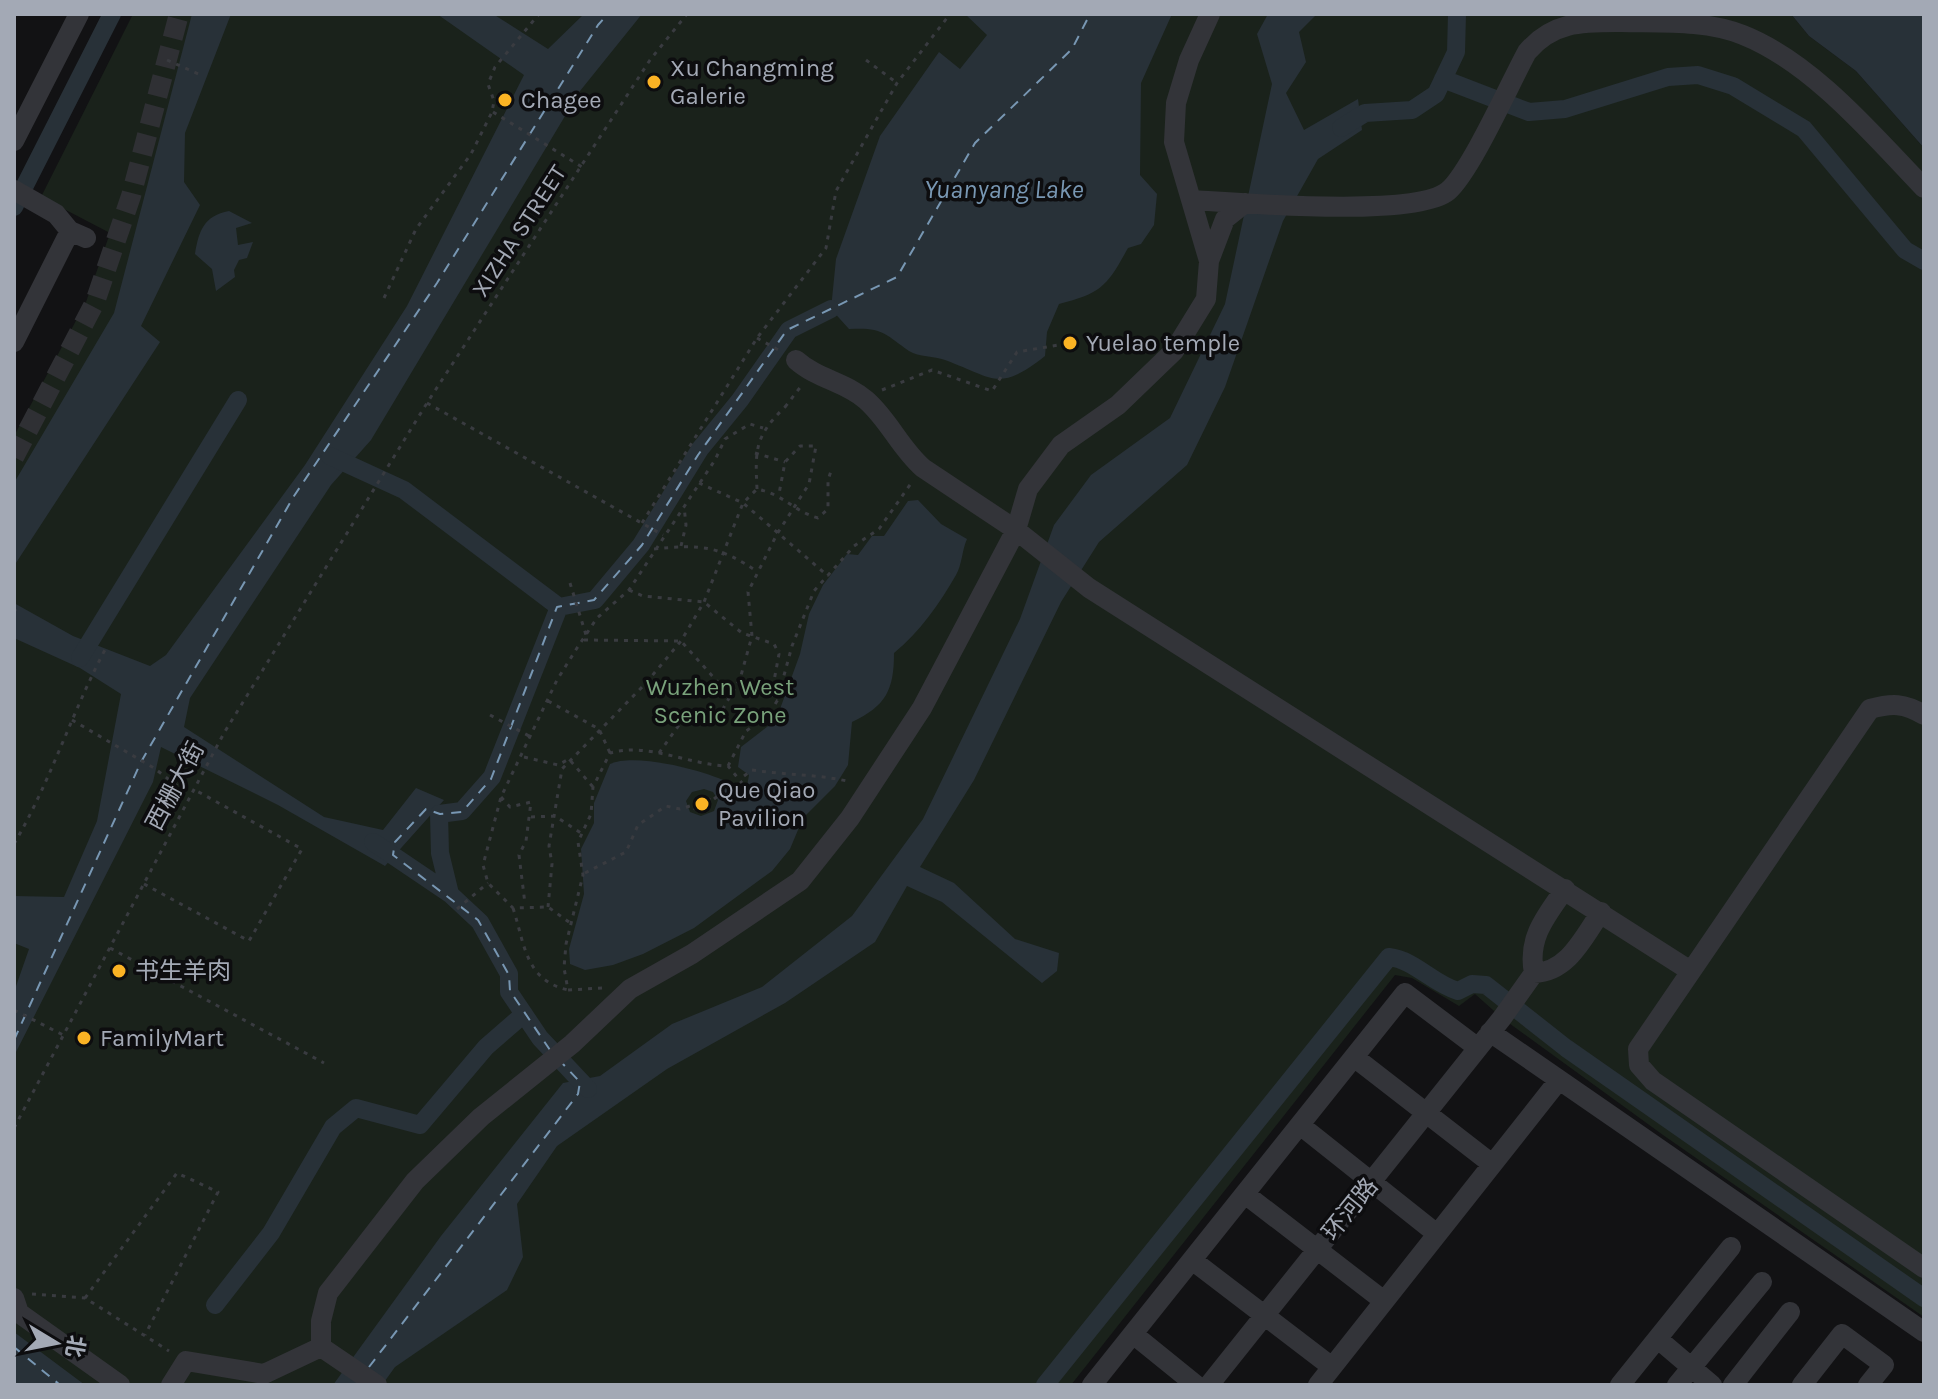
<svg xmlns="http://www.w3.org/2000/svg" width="1938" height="1399" font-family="Karla,'Noto Sans SC',sans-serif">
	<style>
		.green { fill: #1a221b }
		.water { fill: #283138; fill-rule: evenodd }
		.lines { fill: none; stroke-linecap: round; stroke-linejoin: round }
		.canal { stroke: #283138; stroke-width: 18 }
		.ferry { stroke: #7897b3; stroke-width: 2; stroke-dasharray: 10 8; stroke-linecap: butt }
		.building { fill: #3c3d41; stroke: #2c2c30; stroke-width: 2 }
		.minor-tunnel { stroke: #2f3034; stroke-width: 20; stroke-dasharray: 20 10; stroke-linecap: butt }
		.path { stroke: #393b40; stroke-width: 3; stroke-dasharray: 4 6; stroke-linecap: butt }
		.minor { stroke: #333439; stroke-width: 20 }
		.poi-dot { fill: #fbb324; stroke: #0d0d0f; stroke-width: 3 }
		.labels { text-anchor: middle; stroke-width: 7; stroke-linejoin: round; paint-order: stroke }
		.poi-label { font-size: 24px; fill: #a3a9b5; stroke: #0d0d0f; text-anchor: start }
		.street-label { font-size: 24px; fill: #a3a9b5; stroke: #0d0d0f }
		.park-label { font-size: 24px; fill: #79a27b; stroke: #0d0d0f }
		.water-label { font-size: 26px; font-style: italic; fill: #7897b3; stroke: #0d0d0f }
	</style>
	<rect width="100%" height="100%" fill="#121214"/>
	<path class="green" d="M133,14h1658l18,22 47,35 68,77v1169l-261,-182 -161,-117 -27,-24 -16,12 -47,-28 -17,-3 -324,410h-1057v-949l72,-134 24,-69 -69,-36z"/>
	<path class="water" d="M192,14h39l-46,119 -1,49 16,23 -59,121 19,16 -146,224v-83l100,-170z
		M437,14h56l55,35 36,-35h58l-62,77 -209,349 -40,45 -141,213 -6,29 140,90 59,13 33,-42 28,12 -59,66 -107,-61 -117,-58 -8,35 -139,274v-64l15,-43 -15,-6v-47l50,1 33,-76 24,-127 -41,-26 -66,-30v-35l59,33 77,30 16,-11 139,-190 102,-159 117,-231z
		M965,14h207l-31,69 -1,92 17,19 -3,31 -13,19 -13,4c-21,38 -26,45 -69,56l-12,28 -2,24c-47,37 -51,22 -100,4 -11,-4 -26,-3 -36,-9 -25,-18 -27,-24 -60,-22l-18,-20 5,-50 44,-123 59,-84 21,17 27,-34z
		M1268,14h49l-18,18 7,30 -20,31 18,37 54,-31 4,31 -44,29 -35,62 -58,166 -38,78 -88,77 -38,60 -87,178 -54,87 34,16 61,56 44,14 -2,18 -15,12 -100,-81 -35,-16 -32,56 -90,61 -118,66 -110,77 -40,58 6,53 -16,33 -112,77 -13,18h-49l108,-149 122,-153 37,-7 72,-52 90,-37 90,-71 71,-97 97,-200 34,-94 37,-50 79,-57 55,-114 47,-220 -15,-50z
		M1791,14h133v134l-68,-77 -47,-35z
		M229,211l23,12 -16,5 2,17 15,-3 -6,16 -8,2 -5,10 1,7 -19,14 -4,-22 -17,-15c4,-24 9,-38 34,-43z
		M918,500l23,24 26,15c-5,11 -5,26 -11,36 -16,28 -37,58 -62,78 0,37 -8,53 -42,69l-4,43 -13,21 -32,32 -13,31 -18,22 -78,57 -51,26 -30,11 -28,5 -15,-6 -1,-15 15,-55 -3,-45 13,-26v-20l16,-39c27,-12 104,8 129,24l8,-2 2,-11 -11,-8 3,-20 35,-27 24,-66 9,-40 14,-29 24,-31 11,1 14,-19h12l24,-35zM704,789l9,3 5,8 -4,11 -13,5 -11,-4 -4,-11 6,-9z
		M14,1332l71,53h-69z"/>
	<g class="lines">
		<path class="canal" d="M1443,79l86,33 36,-3 103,-32 30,-2 35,11 71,43 101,121 19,11
			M1341,128l24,-15 47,-3 24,-16 20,-42 1,-38
			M14,207l98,-193
			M330,456l74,34 155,117 36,-7 46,-55 59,-96 40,-49 49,-70 42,-21
			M559,607l-67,170 -30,34 -23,3 1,39 10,41 30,28 29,52v18l31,46 48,51
			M80,658l158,-258
			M373,842l77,52
			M215,1305l56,-72 62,-106 23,-19 64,17 66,-78 38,-33
			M1045,1385l344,-428c26,3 44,27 69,34l14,-7 14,1 80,63 358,250"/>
		<path class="ferry" d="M14,1040l127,-278 153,-266 143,-213 161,-258 10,-11
			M550,1050l-40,-59 -1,-16 -31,-55 -85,-65 2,-13 31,-33 14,5 22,-2 29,-33 66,-172 37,-7 48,-55 56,-90 89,-125 110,-53 78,-134 97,-94 18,-35
			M14,1347l46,38
			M369,1367l209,-273 2,-12 -18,-19"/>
	</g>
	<path class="building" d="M701,796l9,3 -2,9 -6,4 -8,-3 1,-9z"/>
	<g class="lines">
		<path class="minor-tunnel" d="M14,457l81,-155 36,-106 48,-182"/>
		<path class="path" d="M167,60l36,16
			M866,60l31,23
			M493,112l89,55
			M384,298l32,-69 55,-75 21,-42 2,-11 -6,-17 7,-17 44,-53
			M757,338l25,14
			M882,390l50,-20 60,21 25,-39 53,-9
			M427,403l236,132
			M785,407l17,-22
			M755,453l30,9
			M699,483l44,20 85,73
			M757,489c-2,-40 -2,-53 28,-82
			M642,523l115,-185 69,-90 10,-57 61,-108 53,-69
			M681,546l5,-21 -2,-19
			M654,549c48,-5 65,-3 104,23
			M570,583l16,52
			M629,590l14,6 61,6 38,31 32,11 5,10 -8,43 6,4
			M14,612l2,-3
			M584,640l97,1 50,56
			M548,701l51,28 11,24
			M490,715l41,22
			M72,720l82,48 35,27
			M659,753l30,-42 8,-1 14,7 9,-3 20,-35 12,-43 -4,-44 29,-58 32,-50 7,-38h-16l-15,16 -6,32
			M524,757l34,8 11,-6 24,28
			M728,766l18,-35 22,-15 9,-15 15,-55 22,-55 40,-45 25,-17 33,-47
			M744,776l8,-6c32,5 63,4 95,11
			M501,797l9,10 21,-5 -5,39 -7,14 6,49
			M714,799l21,-17
			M531,817l24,-1 26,17
			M14,844c37,-63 58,-133 93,-198
			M585,873l41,-21 12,-27 28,-19 14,3 10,-3
			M144,884l105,57 53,-92 -107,-59
			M548,907l4,-43 -3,-18 13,-77 84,-86 35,-42 23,-39 39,-99 14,-14c28,6 36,22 61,29l10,-9v-29l4,-12
			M513,908c12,37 12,72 55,82
			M457,909l31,-26
			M569,922l-21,-15 -35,1 -25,-25 -5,-18 18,-68 56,-117 20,-32 20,-30 32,-28 86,-130 10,-21 25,-15 13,4
			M110,948l214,115
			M602,988l-34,2 -4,-22 2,-24 17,-69 -5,-33 13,-28 2,-27 17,-34c38,-11 79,12 118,13l14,17
			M14,1010l51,26
			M14,1128l210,-395 203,-330 223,-343 37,-46
			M32,1294l53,4 84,53
			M85,1298l92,-125 41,19 -73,143"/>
		<path class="minor" d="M14,141l65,-127
			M14,190l42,24 14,17 16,7
			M1192,200c48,3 224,18 256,-9 23,-20 62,-108 79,-139 26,-31 56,-30 94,-30 39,1 85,-2 122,13 70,28 130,100 181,153
			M1209,261l16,-42 20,-16
			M14,342l56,-111
			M796,360c21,19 50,22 70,40 23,20 34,48 57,68l93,62 73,58 600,382
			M1924,715c-20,-12 -32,-12 -54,-6l-232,340 1,16 14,16 271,187
			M1534,973c34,-1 49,-35 67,-61
			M1490,1032l434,300
			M1354,1057l138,107
			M1300,1125l137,109
			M1245,1194l139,107
			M1192,1260l140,107
			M14,1298l5,15 101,72
			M1133,1334l63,51
			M1658,1339l54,46
			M171,1385l15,-24 78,13 57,-27
			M377,1385l-56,-38v-26l7,-28 87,-112 66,-64 91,-73 58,-55 62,-35 108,-73 50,-63 72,-110 94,-178 12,-41 33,-44 57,-40 56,-54 32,-52 3,-38 -35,-119 2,-39 13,-43 21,-46
			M1092,1385l313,-392 73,55
			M1209,1385l293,-367 32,-45c-7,-35 12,-57 31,-84
			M1318,1385l241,-305
			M1620,1385l111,-138
			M1677,1385l85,-103
			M1733,1385l57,-73
			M1802,1385l40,-51 42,31 -16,20"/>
	</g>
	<g class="poi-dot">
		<circle cx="654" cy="82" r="8"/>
		<circle cx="505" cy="100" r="8"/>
		<circle cx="1070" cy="343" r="8"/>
		<circle cx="702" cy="804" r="8"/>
		<circle cx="119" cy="971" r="8"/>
		<circle cx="84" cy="1038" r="8"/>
	</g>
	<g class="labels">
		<g class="poi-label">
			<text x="670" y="76">Xu Changming<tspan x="670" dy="28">Galerie</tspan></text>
			<text x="521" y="108">Chagee</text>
			<text x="1086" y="351">Yuelao temple</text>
			<text x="718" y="798">Que Qiao<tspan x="718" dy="28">Pavilion</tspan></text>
			<text x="135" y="979">书生羊肉</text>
			<text x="100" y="1046">FamilyMart</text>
		</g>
		<g class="street-label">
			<text transform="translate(519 231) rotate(-57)" y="8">XIZHA STREET</text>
			<text transform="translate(175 786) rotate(-62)" y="8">西栅大街</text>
			<text transform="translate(1350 1209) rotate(-51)" y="8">环河路</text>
		</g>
		<g class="park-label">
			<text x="720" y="695">Wuzhen West<tspan x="720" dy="28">Scenic Zone</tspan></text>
		</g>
		<g class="water-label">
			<text x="1004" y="198">Yuanyang Lake</text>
		</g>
	</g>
	<rect width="1938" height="1399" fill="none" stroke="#a3a9b5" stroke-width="32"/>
	<g transform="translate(56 1343) rotate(100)" stroke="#0d0d0f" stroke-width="6" paint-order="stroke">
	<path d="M0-6L14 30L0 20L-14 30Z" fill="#a3a9b5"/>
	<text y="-12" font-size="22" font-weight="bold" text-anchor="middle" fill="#a3a9b5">北</text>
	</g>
</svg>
